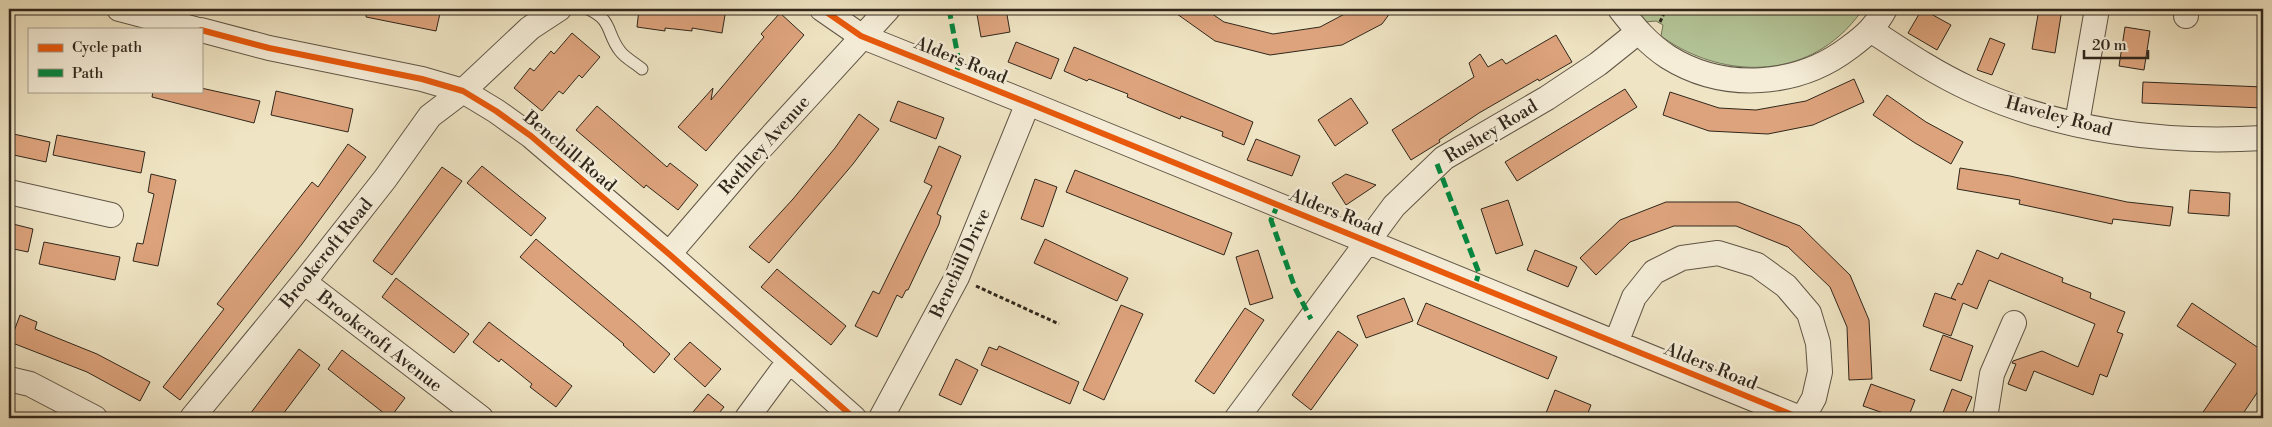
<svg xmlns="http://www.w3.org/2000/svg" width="2272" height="427" font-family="'Libre Bodoni',serif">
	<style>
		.green { fill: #b4c598; stroke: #72765a }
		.building { fill: #dda37c; stroke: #30271c }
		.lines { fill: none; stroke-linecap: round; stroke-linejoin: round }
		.lane-casing { stroke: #605646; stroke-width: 13 }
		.street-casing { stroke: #605646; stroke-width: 26 }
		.path { stroke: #30271c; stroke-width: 3; stroke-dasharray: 4 2.5; stroke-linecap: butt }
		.lane { stroke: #f5edd8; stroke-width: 11 }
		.street { stroke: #f5edd8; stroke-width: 24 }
		.quiet { stroke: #00873e; stroke-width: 5; stroke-dasharray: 10 5; stroke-linecap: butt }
		.cycleway-casing { stroke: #f5edd8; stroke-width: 9 }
		.cycleway { stroke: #e8590c; stroke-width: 6 }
		.labels { text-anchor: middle; stroke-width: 5; stroke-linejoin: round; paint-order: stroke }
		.street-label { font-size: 18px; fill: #30271c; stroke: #f5edd8 }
	</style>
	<rect width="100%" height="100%" fill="#efe4c3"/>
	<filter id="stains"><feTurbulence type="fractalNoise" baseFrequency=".004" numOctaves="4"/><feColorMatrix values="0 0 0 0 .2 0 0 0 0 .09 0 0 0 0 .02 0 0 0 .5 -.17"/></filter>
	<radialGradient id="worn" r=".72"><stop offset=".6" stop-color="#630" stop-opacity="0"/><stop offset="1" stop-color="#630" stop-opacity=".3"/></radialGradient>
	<path class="green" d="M1634,9h230c-8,9 -16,20 -26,28 -51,44 -125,37 -177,-1l2,-11 -7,-4 -11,1z"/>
	<path class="building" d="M367,9h74l-5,22 -70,-14z
		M639,9h87l-4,24 -30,-5v3l-27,-3v3l-28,-4z
		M976,9h30l4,23 -29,5z
		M1170,9h35l19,13 49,12 47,-7 34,-18h39l-11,15 -40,21 -72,10 -55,-14z
		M1922,9l29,16 -14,25 -29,-17z
		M2039,9h23l-7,44 -23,-4z
		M780,13l24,22 -98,116 -28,-24 35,-39 -2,12 53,-63 -3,-3z
		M2125,27l25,4 -6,39 -25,-4z
		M572,33l28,24 -18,21 -3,-3 -16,19 -4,-3 -17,20 -28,-23 16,-20 4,3 17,-20 3,3z
		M1556,35l16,27 -33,19 -1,-2 -59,34 -40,27 1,2 -29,18 -19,-30 82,-53 -5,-14 11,-9 8,13 14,-8 4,5z
		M1990,38l15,6 -13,31 -15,-5z
		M1016,42l43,17 -8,20 -43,-17z
		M1074,47l179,75 -9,23 -22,-9 1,-4 -42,-16 -1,3 -53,-22 1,-3 -39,-15 -2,2 -23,-10z
		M1854,79l10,23 -51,23 -45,9 -59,-3 -46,-16 7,-23 49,16 37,2 50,-9z
		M2143,82l120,5v21l-121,-5z
		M201,88l59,13 -6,22 -102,-26 1,-6h48z
		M1625,89l12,18 -120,74 -12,-19z
		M276,91l77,18 -5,23 -77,-17z
		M1887,95l39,27 37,20 -12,22 -36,-21 -42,-28z
		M1351,98l17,25 -33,23 -17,-26z
		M898,101l46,17 -8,21 -46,-18z
		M597,106l70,61 3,-4 28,22 -20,25 -32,-25 -2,3 -68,-58z
		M859,114l20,15 -26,35 -84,99 -20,-16 44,-48 42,-51z
		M9,133l41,9 -4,20 -37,-8z
		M57,135l88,17 -4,21 -88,-18z
		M1256,139l44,17 -8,20 -45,-16z
		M348,144l18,13 -64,87 -122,156 -17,-13 61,-78 -7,-5 95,-122 6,5z
		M939,146l22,10 -24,58 4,2 -2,8 -31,66h-2l-4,8 -5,-3 -20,42 -22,-11 18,-35 6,3 53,-108 -8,-4z
		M482,166l64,52 -15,18 -64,-53z
		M442,167l20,14 -70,94 -19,-14z
		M1960,168l50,8 117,26 46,5 -3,19 -57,-7 -1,5 -93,-20 1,-4 -63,-11z
		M1075,170l157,63 -8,22 -158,-63z
		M151,174l25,6 -18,86 -25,-5 4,-18 6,1 11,-50 -6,-2z
		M1346,174l30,11 -30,20 -14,-22z
		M1035,179l22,8 -14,40 -22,-8z
		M2190,190l40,3 -1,23 -41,-3z
		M1508,200l15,45 -27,9 -15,-45z
		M1666,202h72l62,24 50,49 19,45 3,59 -23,1 -2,-53 -17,-40 -42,-40 -52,-21h-62l-44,16 -34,33 -16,-17 40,-38z
		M9,223l24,6 -5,23 -19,-4z
		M536,239l98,83 36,32 -16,19 -31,-28 1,-1 -104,-87z
		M1045,239l83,39 -11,23 -83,-38z
		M44,242l76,15 -5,23 -76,-16z
		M1258,250l15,48 -23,7 -14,-48z
		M1535,250l42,17 -9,20 -41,-17z
		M1977,250l21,9 3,-6 62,25 -1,4 29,11 -1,5 35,14 -8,20 6,2 -16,43 -7,-3 -7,21 -59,-24 -8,20 -18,-7 8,-20 -4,-1 1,-2 29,-10 36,16 17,-43 -106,-44 -12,29 -14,-6 -12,33 -28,-10 12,-33 21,7 -5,-2 7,-15 4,2z
		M777,269l69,57 -15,19 -70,-58z
		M396,278l73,56 -15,19 -72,-56z
		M1404,298l9,23 -47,17 -9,-22z
		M1426,303l131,54 -9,22 -131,-55z
		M2192,303l71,48v33l-23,34h-41l37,-54 -59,-38z
		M1121,305l22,9 -39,86 -21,-10z
		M1245,308l19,12 -50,74 -19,-13z
		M20,315l17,7 -2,7 62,25 53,28 -10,19 -53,-29 -77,-30z
		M489,322l83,64 -16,21 -26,-20 2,-3 -16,-13 -15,-12 -2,3 -26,-20z
		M1338,331l20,14 -47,65 -19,-15z
		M1943,335l30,11 -12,35 -31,-11z
		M690,342l31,27 -16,18 -31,-28z
		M999,346l80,36 -9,22 -89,-39 8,-18 8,3z
		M299,349l21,16 -40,53h-33z
		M342,350l63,48 -15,20 -62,-49z
		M956,359l22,11 -17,35 -22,-10z
		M1871,384l44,16 -7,18h-10l-35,-12z
		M1952,389l20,8 -9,21h-22z
		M1555,390l36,15 -5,13h-27l-13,-5z
		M708,394l16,13 -9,11h-27z"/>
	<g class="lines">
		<defs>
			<path id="lane" d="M588,9c25,11 18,24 32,42 5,7 15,12 22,18"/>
			<path id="street" d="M119,9l76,20
				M822,9l39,27 167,67 772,315
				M1620,9c14,18 28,35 48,48 56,35 130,30 182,-10 15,-11 26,-21 35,-38
				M2186,16v-7
				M201,30l68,18 153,31 41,12 33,20 35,25 138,118 185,164
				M1872,31c32,21 63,42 98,58 91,42 194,55 293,49
				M2077,123l20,-114
				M9,192l102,23
				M669,254l78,-91 141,-154
				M304,282l177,136
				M1616,343l18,-46 20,-25 28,-14 36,-5 39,12 29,21 23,27 9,30 2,29 -6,26 -11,20
				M9,379l21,5 65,34
				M192,418l112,-136 81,-103 45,-63 33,-25 67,-63 29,-19
				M747,418l42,-57
				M881,418l76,-141 71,-174
				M1237,418l157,-212 50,-48 103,-60 51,-34 40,-32
				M1985,418l7,-44 22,-51"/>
		</defs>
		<use href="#lane" class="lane-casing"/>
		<use href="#street" class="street-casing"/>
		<path class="path" d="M1660,22l6,-13
			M976,286l83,38"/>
		<use href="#lane" class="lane"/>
		<use href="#street" class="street"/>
		<path class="quiet" d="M949,9l10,53 -3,12
			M1437,164l42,109 -4,12
			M1278,204l-7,16 24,68 16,31"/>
		<defs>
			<path id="cycleway" d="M822,9l39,27 167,67 772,315
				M201,30l68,18 153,31 41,12 33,20 35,25 138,118 185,164"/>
		</defs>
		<use href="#cycleway" class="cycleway-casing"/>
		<use href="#cycleway" class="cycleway"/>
	</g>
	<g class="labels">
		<g class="street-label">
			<text transform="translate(961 60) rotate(22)" y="6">Alders Road</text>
			<text transform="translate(2059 116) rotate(15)" y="6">Haveley Road</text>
			<text transform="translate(1491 131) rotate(-31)" y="6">Rushey Road</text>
			<text transform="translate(764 145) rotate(-48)" y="6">Rothley Avenue</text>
			<text transform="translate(570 151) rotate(40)" y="6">Benchill Road</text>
			<text transform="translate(1336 212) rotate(22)" y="6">Alders Road</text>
			<text transform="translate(326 253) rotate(-51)" y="6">Brookcroft Road</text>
			<text transform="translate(960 263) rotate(-65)" y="6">Benchill Drive</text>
			<text transform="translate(380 341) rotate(38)" y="6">Brookcroft Avenue</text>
			<text transform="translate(1711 366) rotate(22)" y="6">Alders Road</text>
		</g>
	</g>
	<rect width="2272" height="427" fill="none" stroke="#efe4c3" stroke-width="30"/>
	<rect x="10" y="10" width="2252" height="407" fill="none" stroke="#30271c" stroke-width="2.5"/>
	<rect x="15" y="15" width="2242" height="397" fill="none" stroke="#30271c"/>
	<rect x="28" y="28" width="175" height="65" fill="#f5edd8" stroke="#a69e8d"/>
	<rect x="38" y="44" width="25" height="8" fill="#e8590c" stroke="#a69e8d"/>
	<text x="72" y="52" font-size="15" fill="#30271c">Cycle path</text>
	<rect x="38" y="69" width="25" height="8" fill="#00873e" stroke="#a69e8d"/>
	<text x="72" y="78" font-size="15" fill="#30271c">Path</text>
	<path d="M2084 50v8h64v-8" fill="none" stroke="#30271c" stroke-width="2.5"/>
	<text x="2092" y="50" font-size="15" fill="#30271c" stroke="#f5edd8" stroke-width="4" paint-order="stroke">20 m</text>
	<rect width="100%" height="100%" filter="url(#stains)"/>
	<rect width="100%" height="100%" fill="url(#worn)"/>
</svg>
